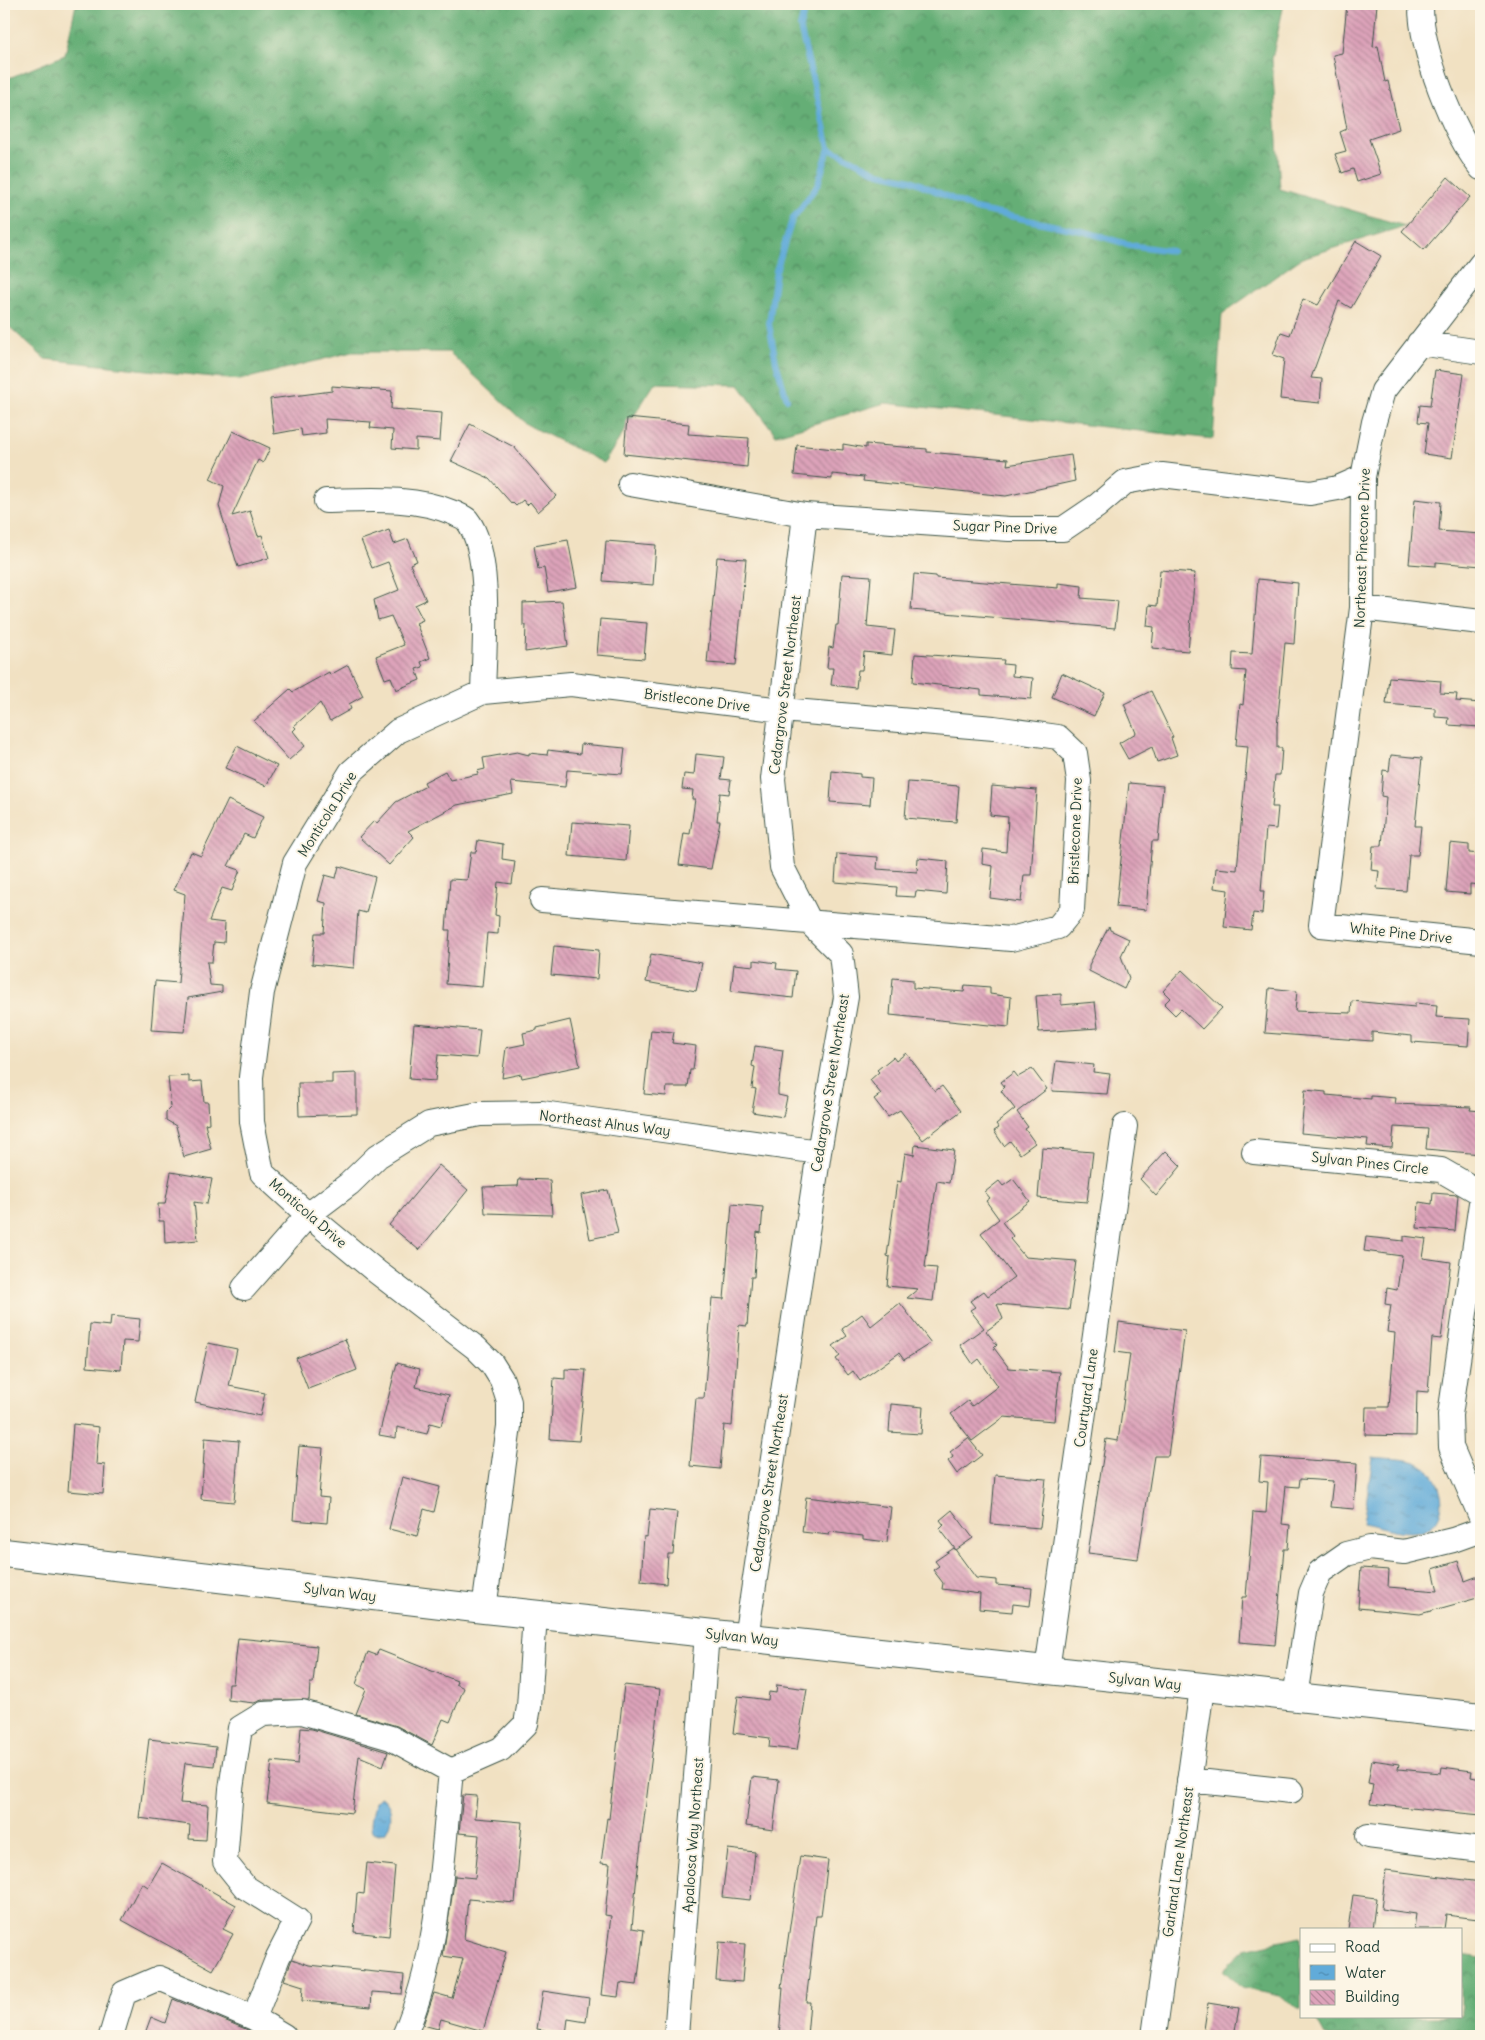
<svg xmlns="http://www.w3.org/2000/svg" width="1485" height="2040" font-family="Delius,sans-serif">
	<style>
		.forest { fill: url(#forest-crowns); stroke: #427655 }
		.water { fill: url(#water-ripples); stroke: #407486 }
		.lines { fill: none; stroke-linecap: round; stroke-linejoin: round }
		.stream { stroke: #61abd9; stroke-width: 6 }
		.building { fill: url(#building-back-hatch) }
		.minor-casing { stroke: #3e5649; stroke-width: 26 }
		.major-casing { stroke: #3e5649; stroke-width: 30 }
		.minor { stroke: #fff; stroke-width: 24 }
		.major { stroke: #fff; stroke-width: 28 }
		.labels { text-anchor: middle; stroke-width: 4; stroke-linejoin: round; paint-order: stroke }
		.street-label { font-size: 14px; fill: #1f3d34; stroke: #fcf5e5 }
	</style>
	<defs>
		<pattern id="forest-crowns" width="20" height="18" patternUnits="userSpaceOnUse" patternTransform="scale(1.25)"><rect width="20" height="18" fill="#65ae76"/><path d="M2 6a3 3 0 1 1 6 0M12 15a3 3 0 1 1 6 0" fill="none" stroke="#538f62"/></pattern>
		<pattern id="water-ripples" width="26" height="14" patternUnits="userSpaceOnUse" patternTransform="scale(1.25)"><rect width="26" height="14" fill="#61abd9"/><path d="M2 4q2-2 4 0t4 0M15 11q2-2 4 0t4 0" fill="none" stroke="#4f8cb1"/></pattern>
		<pattern id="building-back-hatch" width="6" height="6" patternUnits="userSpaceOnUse" patternTransform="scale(1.25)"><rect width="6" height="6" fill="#dda3ba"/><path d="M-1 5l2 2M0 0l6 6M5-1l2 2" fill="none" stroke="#b38698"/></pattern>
	</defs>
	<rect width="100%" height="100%" fill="#fcf5e5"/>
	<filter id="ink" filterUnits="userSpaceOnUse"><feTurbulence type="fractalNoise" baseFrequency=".02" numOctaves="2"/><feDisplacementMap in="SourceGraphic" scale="10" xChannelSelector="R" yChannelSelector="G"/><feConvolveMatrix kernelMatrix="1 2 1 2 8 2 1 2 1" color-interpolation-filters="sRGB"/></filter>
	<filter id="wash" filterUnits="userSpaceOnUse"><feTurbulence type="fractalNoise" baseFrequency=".0096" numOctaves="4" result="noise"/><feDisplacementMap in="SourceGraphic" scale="20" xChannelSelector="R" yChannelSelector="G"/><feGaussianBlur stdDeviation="1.12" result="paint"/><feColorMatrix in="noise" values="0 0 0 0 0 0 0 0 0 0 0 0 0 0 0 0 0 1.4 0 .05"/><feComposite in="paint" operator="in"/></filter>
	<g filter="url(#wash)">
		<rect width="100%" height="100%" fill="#f1e1c2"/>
		<path class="forest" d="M76,4h1208l-12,55 8,130 125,37 -103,32 -80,56 -9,125 -328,-36 -109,32 -37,-50 -84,-2 -51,80 -78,-39 -77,-72h-97l-112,28 -195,-21 -41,-37v-242l61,-25z
			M1301,1937v72l-21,-13 -38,-8 -19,-18 22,-21z
			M1461,1955l20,3v78h-156l-11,-20h147z"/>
		<path class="water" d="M1373,1457c13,2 30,1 43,5 31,12 39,68 -4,70 -13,1 -36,-7 -49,-9z
			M380,1797l3,1c10,9 10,24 2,35l-7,1 -6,-3c-3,-8 2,-20 3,-29z"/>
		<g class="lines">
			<path class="stream" d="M829,148l50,25 32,7 64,29 111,23 44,13 42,6
				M787,399l-11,-37 -7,-38 7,-53 16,-51 26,-36 11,-36 -29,-121 6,-23"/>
		</g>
		<g id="blocks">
			<path class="building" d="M1347,4h30l-4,43 5,-1 7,36 3,-1 11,48 -30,10 12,35 -24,8 -4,-13 -11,4 -7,-19 11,-3 -6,-19 7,-3 -14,-74 9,-2z
				M1448,177l22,20 -46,53 -22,-19z
				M1356,241l25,15 -30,52 -12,-7 -28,77 11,1 -2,24 -40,-4 4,-40 -11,-4 8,-23 9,3 13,-36 15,6z
				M1435,370l29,4 -12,84 -28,-4 4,-31 -10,-1 2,-17 10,1z
				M332,386l60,5 -1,18 51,4 -2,28 -24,-2v11l-24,-2 1,-18 -23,-2 1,-6 -46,-3 1,14 -24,3 -1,-7 -27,5 -4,-35 62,-8z
				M627,418l62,6 -1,10 61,4 -2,29 -123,-13z
				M470,424l44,23 42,49 -18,16 -8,-10 -3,3 -4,-5 -7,6 -3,-3 -1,1 -23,-26 -38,-17z
				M233,431l37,17 -7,15 -5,-3 -26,56 18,-5 8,25 4,-1 7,23 -31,9 -19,-61 5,-20 -14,-7z
				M843,444l23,4v-4l61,5v3l81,7 -1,6 64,-10 4,26 -69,15 -143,-15 1,-4 -32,-3v5l-38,-4 3,-30 46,5z
				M1415,499l26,3 -2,29 42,3v32l-45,-4v4l-27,-2z
				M389,530l5,14 14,-5 9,22 -7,3 16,36 -11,5 8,15 -7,3 14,35 -9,4 2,5 -7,2 4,11 -24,10 -5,-13 -6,2 -9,-23 28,-11 -13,-29 -13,4 -4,-20 25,-10 -11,-28 -16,6 -11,-28z
				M568,540l9,47 -29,5 -4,-24 -6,1 -4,-23z
				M606,541l50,4 -3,40 -50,-4z
				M717,557l29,2 -10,106 -29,-2z
				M1160,570l35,3 -7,78 -36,-3 2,-21 -7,-1 2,-21 8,1z
				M842,574l29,2 -4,51 28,3 -3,25 -28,-3 -2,18h-4l-2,18 -25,-3 2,-17h-6l2,-21 4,1 3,-23h2z
				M914,574l22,2v2l122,10v-5l24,3 -1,12 37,3 -3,27 -204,-18z
				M1258,579l40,4 -4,61 -9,-1 -8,84v21h5l-2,27h-5l-3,32h6l-2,22 -10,-1 -5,63h3l-2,23 -9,-1 -2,17 -27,-3 4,-37 -14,-2 2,-20 21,2 11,-124 -12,-1 4,-41 3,1 3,-34 -14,-1 1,-17 19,1z
				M562,601l6,45 -43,6 1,-27h-3v-22z
				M600,619l47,4 -3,36 -47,-4z
				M915,654l89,6 -1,4 10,1 -1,11 21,2 -2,21 -50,-4v-5l-68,-8z
				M348,665l15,31 -14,8 2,5 -21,12 -10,-18 -26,23 2,2 -3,3 12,15 -16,14 -35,-39 36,-32 3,3 36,-20 1,3z
				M1062,673l43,20 -11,23 -42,-19z
				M1389,677l52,4 -1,12 17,1 -1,7 25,2v24l-33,-2 1,-7 -14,-1v-9l-49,-4z
				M1151,691l22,46 -2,1 6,17 -20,7 -5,-15 -24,12 -9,-16 17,-10 -12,-29z
				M581,744l44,4 -3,26 -55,-4 -2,17 -54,-5 2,12 -56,11 -49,26 6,6 -25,28 -30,-28 15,-16 3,2 19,-21 30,-16 -2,-4 21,-11 5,9 28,-6 -1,-3 8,-2 -2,-11 34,-6 12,3v-2l18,2 1,-5 32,4z
				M237,746l40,20 -11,20 -41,-18z
				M696,754l28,3 -3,22 10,1 -2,14 -9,-1 -3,28h3l-9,48 -32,-4 5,-32 6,1 5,-35h-3l1,-9 -11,-1 2,-15 10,1z
				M1391,755l31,3 -7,68h6l-3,29h-9l-3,36 -29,-2 2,-18 -8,-1 2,-24h9l4,-49 -5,-1 2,-26 6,1z
				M832,771l28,3v3l12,1 -2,27 -40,-3z
				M908,782l51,4 -3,36 -51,-4z
				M1129,783l34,3 -5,55h-6l-6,69 -30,-3z
				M992,786l45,4 -6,85h-7l-3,27 -31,-4 3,-32 -11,-2 1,-15 23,3 2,-35 -18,-2z
				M228,800l35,17 -10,21 -9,-4 -16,32 12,4 -8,21 -10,-3 -13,33 16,2 -1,20 -10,-1 -2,20h-5l3,23 12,1v6l-34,6 -4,34 -33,-2 4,-49 23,2 7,-89 -11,-4 17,-38 10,4z
				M572,822l57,4 -3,35 -57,-5z
				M478,840l25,4 -1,15 13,2 -3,23 -14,-2 -3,33 4,1 -1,18 -11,-1 -5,54 -36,-3 4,-54h-4l4,-51 17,1 4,-28h5z
				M1450,843l19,2v8l12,1v31l-11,-1v10l-24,-2z
				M837,854l41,3 -1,12 40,3 1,-14 30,3 -2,33 -30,-3 -1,6 -19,-1 1,-9 -62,-5z
				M339,866l36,11 -9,36 -8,-2 -4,57 -42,-4 3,-31h9l2,-30 -8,-2 7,-26 11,3z
				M1109,926l1,4 19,9 -8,17 8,22 -5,11 -35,-18v-6z
				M554,946l45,4 -2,29 -46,-4z
				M651,954l51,9 -6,28 -50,-9z
				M754,960l23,3 -1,6 20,2 -3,27 -62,-7 3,-27 20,2z
				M1182,970l40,38 -20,21 -21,-20 -6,6 -11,-11 6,-6 -7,-7z
				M893,978l20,2v8l51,4 1,-7 25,2v7l21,3 -2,30 -119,-12z
				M1269,988l28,3 -2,20 56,2 1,-12 63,6v-4l22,2 -1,12 34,2 -2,27 -56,-4v-6l-40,-4v9l-107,-8z
				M1061,994v11l34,-3 3,26 -59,4 -3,-36z
				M570,1020l10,46 -58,12 -1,-4 -19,4 4,-30 19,-4 -2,-11 14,-3v-2z
				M414,1024l66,6 -3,28 -39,-3 -3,26 -26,-2z
				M651,1030l23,2 -2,11 24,3 -3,24h-3l-2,17h-21l-1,9 -22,-2z
				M755,1046l28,4 -5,40v5l9,2 -4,20 -31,-5 4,-23 -4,-1 3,-21 -3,-1z
				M906,1053l29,38 7,-5 19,25 -38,29 -23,-30 -12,7 -14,-18 7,-5 -11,-14 9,-8 -2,-2 16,-13 3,4z
				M1056,1061l38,4 -1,7 17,2 -3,20 -55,-3z
				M1032,1069l15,20 -30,23 11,15 -3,2 10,14 -15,11 -10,-13 -6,5 -10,-15 5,-3 -3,-4 19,-15 -14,-18 4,-4 -4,-5 13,-10 4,5z
				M357,1073v41l-58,2 -1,-33h34v-9z
				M189,1076v6l13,-1 2,21h4l1,21 -4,1 6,25 -27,8 -8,-31 -10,-6v-8l5,-5 -3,-30z
				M1305,1090l21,2v3l45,4v-3l25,2 -1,6 76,3 -1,3 11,1v43l-55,-5 2,-20 -34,-2 -2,21 -25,-2 1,-7 -67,-6z
				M915,1145l39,5 -5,33 -12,-2 -6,40 -6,46 12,1 -4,33 -26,-3 11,-9 -31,-3 3,-29 -3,-1 10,-75 4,1 4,-29 9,2z
				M1042,1148l51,4 -6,50 -49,-4z
				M1166,1151l15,15 -25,30 -16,-17z
				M439,1165l29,25 -49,60 -30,-25z
				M171,1172l41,7 -5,25 -13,-2 4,38 -33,3 -1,-22h-5l-1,-17h7z
				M519,1179l31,1 2,35 -67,-2 -2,-26 35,-1z
				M1013,1179l17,22 -28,21 11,14 -3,3 15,18 51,4 -7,49 -72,-6 6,15 -17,12 11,14 -3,3 15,20 51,4 -6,49 -50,-4 -32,24 -21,-27 17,-13 4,5 26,-20 -19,-27 -6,5 -13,-19 24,-17 -14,-18 5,-3 -5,-6 14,-10 4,5 26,-19 -33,-44 18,-14 -13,-18 4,-3 -5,-6 14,-11 4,5z
				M608,1190l10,43 -28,6 -9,-44z
				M1433,1193l25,2 -3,36 -38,-3 2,-26 13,2z
				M732,1204l31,3 -2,26 -4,-1 -3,45h-3l-4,49 -8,-1 -7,101 -8,-1 -4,44 -30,-3 6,-68h8l8,-100 12,1z
				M1404,1236l22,3 -3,19 28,4 -10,77 -9,-1 -4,54 -11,-1 -1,45 -51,-1 1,-28h23l6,-74 -8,-1 4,-27 -6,-1 2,-16 10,2 5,-34 -38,-5 2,-14 38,4z
				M900,1303l31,40 -27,17 -5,-7 -39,28 -7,-10 -5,4 -12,-16 4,-3 -7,-10 14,-10 -5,-7 20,-15 9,12z
				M111,1316l29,3 -2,23 -15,-1 -2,29 -34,-3 3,-43 20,2z
				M1119,1322l66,9 -17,125h-14l-16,103 -50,-6 18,-114 12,2 12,-87 -15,-2z
				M345,1339l12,31 -49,19 -12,-31z
				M208,1343l29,6 -8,37 36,7 -5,23 -65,-14z
				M397,1363l23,6 -4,18 33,8 -8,31 -11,-3 -3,11 -30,-7 -1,11 -17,-3z
				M565,1369l21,1 -7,71 -29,-2 4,-61 11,1z
				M891,1404l32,3 -2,27 -32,-2z
				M73,1424l26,3 -3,37 9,1 -2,29 -35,-3z
				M205,1438l34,3 -5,61 -33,-3z
				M968,1438l14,17 -25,19 -9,-13 5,-4 -3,-5z
				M299,1446l24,2 -4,49 10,1 -2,25 -34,-3z
				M1261,1457l96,6 -3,46 -24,-2 3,-26 -33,-2 -1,8 -13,-1 -4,38 8,1 -2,24h-4l-9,96 -36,-3 3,-45h4l7,-85 13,1 2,-31 -9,-1z
				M995,1475l51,4 -6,49 -49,-4z
				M402,1477l38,10 -6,25 -10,-3 -7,27 -28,-7z
				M806,1497l85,10 -4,35 -24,-3v-3l-33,-4 -1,3 -27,-3z
				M650,1509l27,3 -4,42h-5l-2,30 -25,-3 3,-45 3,1z
				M952,1510l21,28 -17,12 -16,-21 4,-4 -4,-5z
				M954,1548l22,30 20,2v5l36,3 -2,18 -17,-2 -1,8 -33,-3 1,-15 -38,-5 1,-6 -10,-13 6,-4 -4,-5z
				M1458,1561l7,20 16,-6v22l-61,17 -62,-6 3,-40 28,2 -1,17 50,4 -5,-22z
				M238,1638l79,8 -4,37h-3l-1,17h-47l-8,3 -26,-3 1,-16h4z
				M379,1650l78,31 -1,3 8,4 -14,34 -7,-3 -11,26 -35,-19 -41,-12 10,-25 -10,-5 12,-32 8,3z
				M624,1685l36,4 -24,196 -4,43 12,2 -7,55 -17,-2 -2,14 -17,-2 10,-79 -6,-1 5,-51 -9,-1 6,-45 2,1z
				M777,1685l30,4 -10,61 -28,-3 1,-9 -37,-5 5,-37 30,4 1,-8 7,1z
				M301,1728l11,1 76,23 -5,14 -24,-10 -7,57 -85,-10 5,-42 26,3z
				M149,1739l67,8 -2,19 -29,-3 -5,40 28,2 -2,35 -17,-1 1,-14 -51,-7z
				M1372,1760l27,4 -1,5 43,4 1,-6 30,4 -1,6 10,2v36l-111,-11 3,-20 -5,-1z
				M752,1777l27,3 -6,50 -27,-4z
				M463,1795l14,1 -2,22 47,4 -7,81 -47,-4 -4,40 42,13 -23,79 -42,-12 -3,10 -15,-4 11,-32 18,5 11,-39 -20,-3 12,-80 20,2 4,-43 -20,-2z
				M728,1849l27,3 -5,48 -28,-3z
				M800,1856l28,4 -7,56h-5l-10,86h4l-3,34h-28l4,-48h-2z
				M162,1863l74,42 -13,24 10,5 -20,36 -91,-50 20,-37 6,4z
				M367,1863l28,3 -6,70 -35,-4 3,-39 7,1z
				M1386,1870l95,12 -3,37 -32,-4 -2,14h-30l2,-15 -35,-5z
				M1353,1895l23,3 -4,31h-24z
				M719,1942l26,2 -3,38 -26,-2z
				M292,1959l17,6 95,10 -2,19 -30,-2 -1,15 -69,-6 1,-15 -19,-6z
				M543,1991l46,7 -3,24 -18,-3 -2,15 -29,-5z
				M173,1999l75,31 10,6h-114l7,-19 14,6z
				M1208,2003l31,5 -5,28h-31z"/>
		</g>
	</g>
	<g filter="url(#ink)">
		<use href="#blocks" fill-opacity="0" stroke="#3e5649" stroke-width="1"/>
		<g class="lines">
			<defs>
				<path id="minor" d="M1421,4c-1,46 32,127 60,164
					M1481,264l-98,127 -9,31 -11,55 -1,131 -41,317 160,16
					M1419,343l62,9
					M630,484l175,31 204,14h54l34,-23 28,-24 37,-7 148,18 28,-5 25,-11
					M326,501c42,-1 88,-5 128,12 4,2 10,4 13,7 26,32 17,130 16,172
					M1362,608l119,14
					M1254,1152l187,18 40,23
					M1481,1203l-31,212 1,32 30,70
					M244,1288l64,-73 41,-31 29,-28 51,-32 51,-10 62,-1 277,39
					M484,1609l25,-183v-24l-7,-22 -10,-16 -16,-16 -99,-76 -69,-57 -46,-42 -10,-51 -1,-45 11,-85 33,-129 56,-91 47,-41 85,-39 88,-8 211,26 212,18 64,9 17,16 4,28 -7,129 -14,17 -47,12 -469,-39
					M746,1638l73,-486 27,-155 -5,-43 -30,-30 -29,-57 -9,-88 32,-264
					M1047,1670l78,-544
					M1295,1697l16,-104 9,-21 26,-18 24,-6 34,4 49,-12 28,-10
					M1189,1780l102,11
					M1368,1836l113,14
					M254,2018l24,-61 19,-37 -52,-33 -20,-25 6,-73 9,-61 23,-14 39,-2 89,26 60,33 50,-22 25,-25 3,-17 6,-93
					M111,2036l13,-43 35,-15 95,40 30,18
					M404,2036c36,-83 38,-176 47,-265
					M676,2036l31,-403
					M1154,2036l48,-348"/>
				<path id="major" d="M4,1553l480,56 997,108"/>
			</defs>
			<use href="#minor" class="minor-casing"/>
			<use href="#major" class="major-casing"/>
			<use href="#minor" class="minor"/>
			<use href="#major" class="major"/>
		</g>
	</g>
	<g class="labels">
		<g class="street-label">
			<text transform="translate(1005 527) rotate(2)" y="5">Sugar Pine Drive</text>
			<text transform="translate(1362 548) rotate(-88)" y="5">Northeast Pinecone Drive</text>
			<text transform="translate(785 685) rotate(-83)" y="5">Cedargrove Street Northeast</text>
			<text transform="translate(697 700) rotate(7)" y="5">Bristlecone Drive</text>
			<text transform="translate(327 814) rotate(-58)" y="5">Monticola Drive</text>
			<text transform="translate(1075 831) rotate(-88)" y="5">Bristlecone Drive</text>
			<text transform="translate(1401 933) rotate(6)" y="5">White Pine Drive</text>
			<text transform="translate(830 1083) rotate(-81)" y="5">Cedargrove Street Northeast</text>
			<text transform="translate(605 1123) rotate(7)" y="5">Northeast Alnus Way</text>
			<text transform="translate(1370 1163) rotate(6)" y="5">Sylvan Pines Circle</text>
			<text transform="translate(308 1213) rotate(41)" y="5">Monticola Drive</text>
			<text transform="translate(1086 1398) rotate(-82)" y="5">Courtyard Lane</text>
			<text transform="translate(769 1483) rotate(-81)" y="5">Cedargrove Street Northeast</text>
			<text transform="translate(340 1592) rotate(7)" y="5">Sylvan Way</text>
			<text transform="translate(742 1637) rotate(6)" y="5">Sylvan Way</text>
			<text transform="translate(1145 1681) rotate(6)" y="5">Sylvan Way</text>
			<text transform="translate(693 1835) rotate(-86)" y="5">Apaloosa Way Northeast</text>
			<text transform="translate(1178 1862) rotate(-82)" y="5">Garland Lane Northeast</text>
		</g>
	</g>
	<rect width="1485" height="2040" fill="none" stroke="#fcf5e5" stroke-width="20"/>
	<rect x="1300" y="1928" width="162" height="90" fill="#fcf5e5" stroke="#a4ab9e"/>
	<rect x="1310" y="1944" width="25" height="8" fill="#ffffff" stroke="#a4ab9e"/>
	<text x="1345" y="1952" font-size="15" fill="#1f3d34">Road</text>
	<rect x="1310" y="1965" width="25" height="15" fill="url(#water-ripples)" stroke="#a4ab9e"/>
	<text x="1345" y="1978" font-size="15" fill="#1f3d34">Water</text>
	<rect x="1310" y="1990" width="25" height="15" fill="url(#building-back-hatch)" stroke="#a4ab9e"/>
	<text x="1345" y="2002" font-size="15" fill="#1f3d34">Building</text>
</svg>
